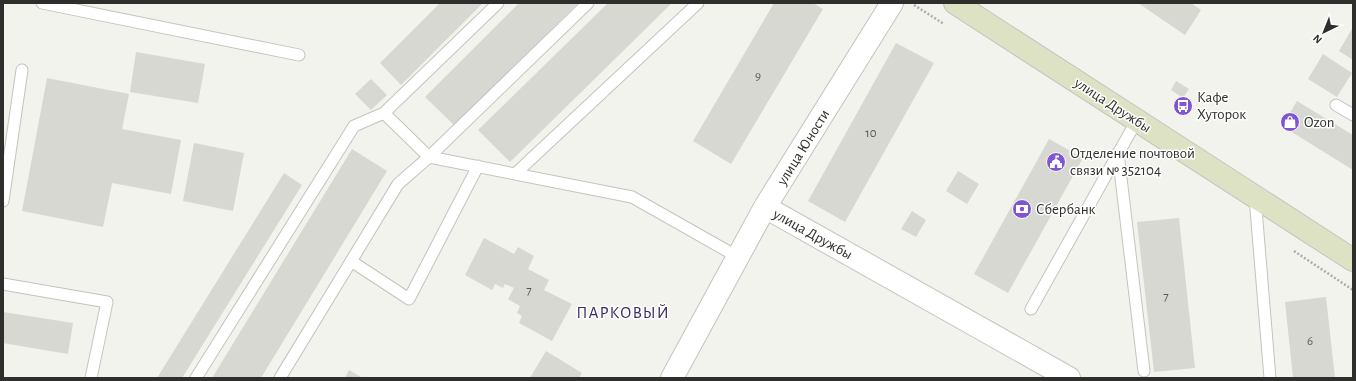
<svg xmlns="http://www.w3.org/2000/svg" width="1356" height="381" font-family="'Alegreya Sans',sans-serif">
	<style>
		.building { fill: #d7d8d2 }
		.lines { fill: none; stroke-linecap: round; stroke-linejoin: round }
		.service-casing { stroke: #c3c4be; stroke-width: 13 }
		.minor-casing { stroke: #c3c4be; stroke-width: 24 }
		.secondary-casing { stroke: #c3c4be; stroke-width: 24 }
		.path { stroke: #adaea9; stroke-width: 2.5; stroke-dasharray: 2 2; stroke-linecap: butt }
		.service { stroke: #fff; stroke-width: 11 }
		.minor { stroke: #fff; stroke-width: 22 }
		.secondary { stroke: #dee2c4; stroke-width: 22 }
		.labels { text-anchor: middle; stroke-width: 3; stroke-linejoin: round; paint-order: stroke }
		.number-label { font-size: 13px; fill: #585856 }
		.poi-label { font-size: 15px; fill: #2e2e2c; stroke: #fffffe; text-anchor: start }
		.street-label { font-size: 15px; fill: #2e2e2c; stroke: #fffffe }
		.quarter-label { font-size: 17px; letter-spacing: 1px; fill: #3e2b66; stroke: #fffffe }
	</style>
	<rect width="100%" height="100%" fill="#f2f3ed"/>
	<path class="building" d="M440,3h43l-82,82 -21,-22z
		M519,3h59l-123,123 -30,-29z
		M608,3h64l-162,159 -32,-32z
		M774,3h39l10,6 -92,155 -38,-23z
		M1138,3h53l10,7 -16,25z
		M1353,27v33l-14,-9z
		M896,43l38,20 -89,159 -37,-21z
		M136,52l69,12 -7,39 -68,-11z
		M1323,54l29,19 -15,24 -29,-18z
		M47,78l82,16 -7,35 59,11 -10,54 -59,-11 -9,44 -81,-16z
		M371,79l16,16 -16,15 -16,-16z
		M1176,81l13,8 -6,9 -12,-8z
		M1297,101l56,34v35l-71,-44z
		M1049,139l34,19 -75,135 -34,-19z
		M194,143l50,10 -11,58 -50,-10z
		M352,149l35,22 -126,207h-49z
		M958,171l21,13 -12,20 -21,-13z
		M284,173l18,12 -120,193h-25z
		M912,211l14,9 -10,17 -15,-8z
		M1179,218l16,150 -41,4 -17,-150z
		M484,238l30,16 4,-7 16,9 -6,13 21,11 -5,10 28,14 -20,37 -33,-18 3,-7 -5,-3 3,-7 -12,-7 6,-11 -9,-4 -2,4 -8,-4 -3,6 -27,-15z
		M1326,297l9,81h-42l-8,-76z
		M3,312l70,11 -5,31 -65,-11z
		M546,351l36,22 -3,5h-49z
		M349,370l14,8h-18z"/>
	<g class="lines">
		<defs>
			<path id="service" d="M42,3l257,52
				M1336,105l17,10
				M384,113l45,44 203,40 106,60
				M1118,153l26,218
				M515,174l183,-171
				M1255,197l15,181
				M3,201l19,-131
				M351,261l58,38 69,-133
				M3,284l104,18 -16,76
				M1031,309l106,-189
				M196,378l158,-252 30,-13 114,-110
				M280,378l118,-194 31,-27 159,-154"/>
			<path id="minor" d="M765,207l304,171
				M672,378l93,-171 127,-204"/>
			<path id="secondary" d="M955,3l398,257"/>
		</defs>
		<use href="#service" class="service-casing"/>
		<use href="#minor" class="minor-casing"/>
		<use href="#secondary" class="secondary-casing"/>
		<path class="path" d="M914,5l30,19
			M1294,251l59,39"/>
		<use href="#service" class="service"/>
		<use href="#minor" class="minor"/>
		<use href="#secondary" class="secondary"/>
	</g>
	<defs>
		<symbol id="bus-disc" viewBox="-11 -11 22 22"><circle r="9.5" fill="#8056d0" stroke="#fffffe"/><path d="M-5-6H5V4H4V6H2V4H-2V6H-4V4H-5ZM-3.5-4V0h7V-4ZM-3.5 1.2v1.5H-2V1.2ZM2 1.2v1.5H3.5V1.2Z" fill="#fff"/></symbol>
		<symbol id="shop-disc" viewBox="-11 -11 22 22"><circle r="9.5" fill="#8056d0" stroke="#fffffe"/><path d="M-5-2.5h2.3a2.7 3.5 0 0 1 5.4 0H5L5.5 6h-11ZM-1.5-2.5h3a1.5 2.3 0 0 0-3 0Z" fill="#fff"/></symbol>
		<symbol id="civic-disc" viewBox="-11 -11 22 22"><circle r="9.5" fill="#8056d0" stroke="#fffffe"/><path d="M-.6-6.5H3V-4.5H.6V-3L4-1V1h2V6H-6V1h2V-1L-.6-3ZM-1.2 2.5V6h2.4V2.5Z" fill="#fff"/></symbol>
		<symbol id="bank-disc" viewBox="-11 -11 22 22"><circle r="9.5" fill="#8056d0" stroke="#fffffe"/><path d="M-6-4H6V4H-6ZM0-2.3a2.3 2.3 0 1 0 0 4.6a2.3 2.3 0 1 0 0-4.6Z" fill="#fff"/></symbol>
	</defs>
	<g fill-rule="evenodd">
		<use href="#bus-disc" x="1172" y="95" width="22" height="22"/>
		<use href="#shop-disc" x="1279" y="111" width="22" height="22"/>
		<use href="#civic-disc" x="1045" y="151" width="22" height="22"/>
		<use href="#bank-disc" x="1011" y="198" width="22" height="22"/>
	</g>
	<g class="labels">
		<g class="number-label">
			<text x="758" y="80">9</text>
			<text x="871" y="137">10</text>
			<text x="529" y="294">7</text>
			<text x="1166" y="300">7</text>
			<text x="1310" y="345">6</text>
		</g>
		<g class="poi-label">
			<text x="1197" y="102">Кафе<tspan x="1197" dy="17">Хуторок</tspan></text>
			<text x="1304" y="127">Ozon</text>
			<text x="1070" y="158">Отделение почтовой<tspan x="1070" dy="17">связи № 352104</tspan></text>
			<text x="1036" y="214">Сбербанк</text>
		</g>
		<g class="street-label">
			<text transform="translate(1113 105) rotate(33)" y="5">улица Дружбы</text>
			<text transform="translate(803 147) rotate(-58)" y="5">улица Юности</text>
			<text transform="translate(813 234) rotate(29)" y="5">улица Дружбы</text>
		</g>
		<g class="quarter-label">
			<text x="623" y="318">ПАРКОВЫЙ</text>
		</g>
	</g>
	<rect width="1356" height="381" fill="none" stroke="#2e2e2c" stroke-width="8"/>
	<g transform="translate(1324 32) rotate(223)" stroke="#fffffe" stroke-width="3" paint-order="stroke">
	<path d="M0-3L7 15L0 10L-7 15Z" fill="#2e2e2c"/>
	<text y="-6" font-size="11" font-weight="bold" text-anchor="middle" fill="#2e2e2c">N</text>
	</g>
</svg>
